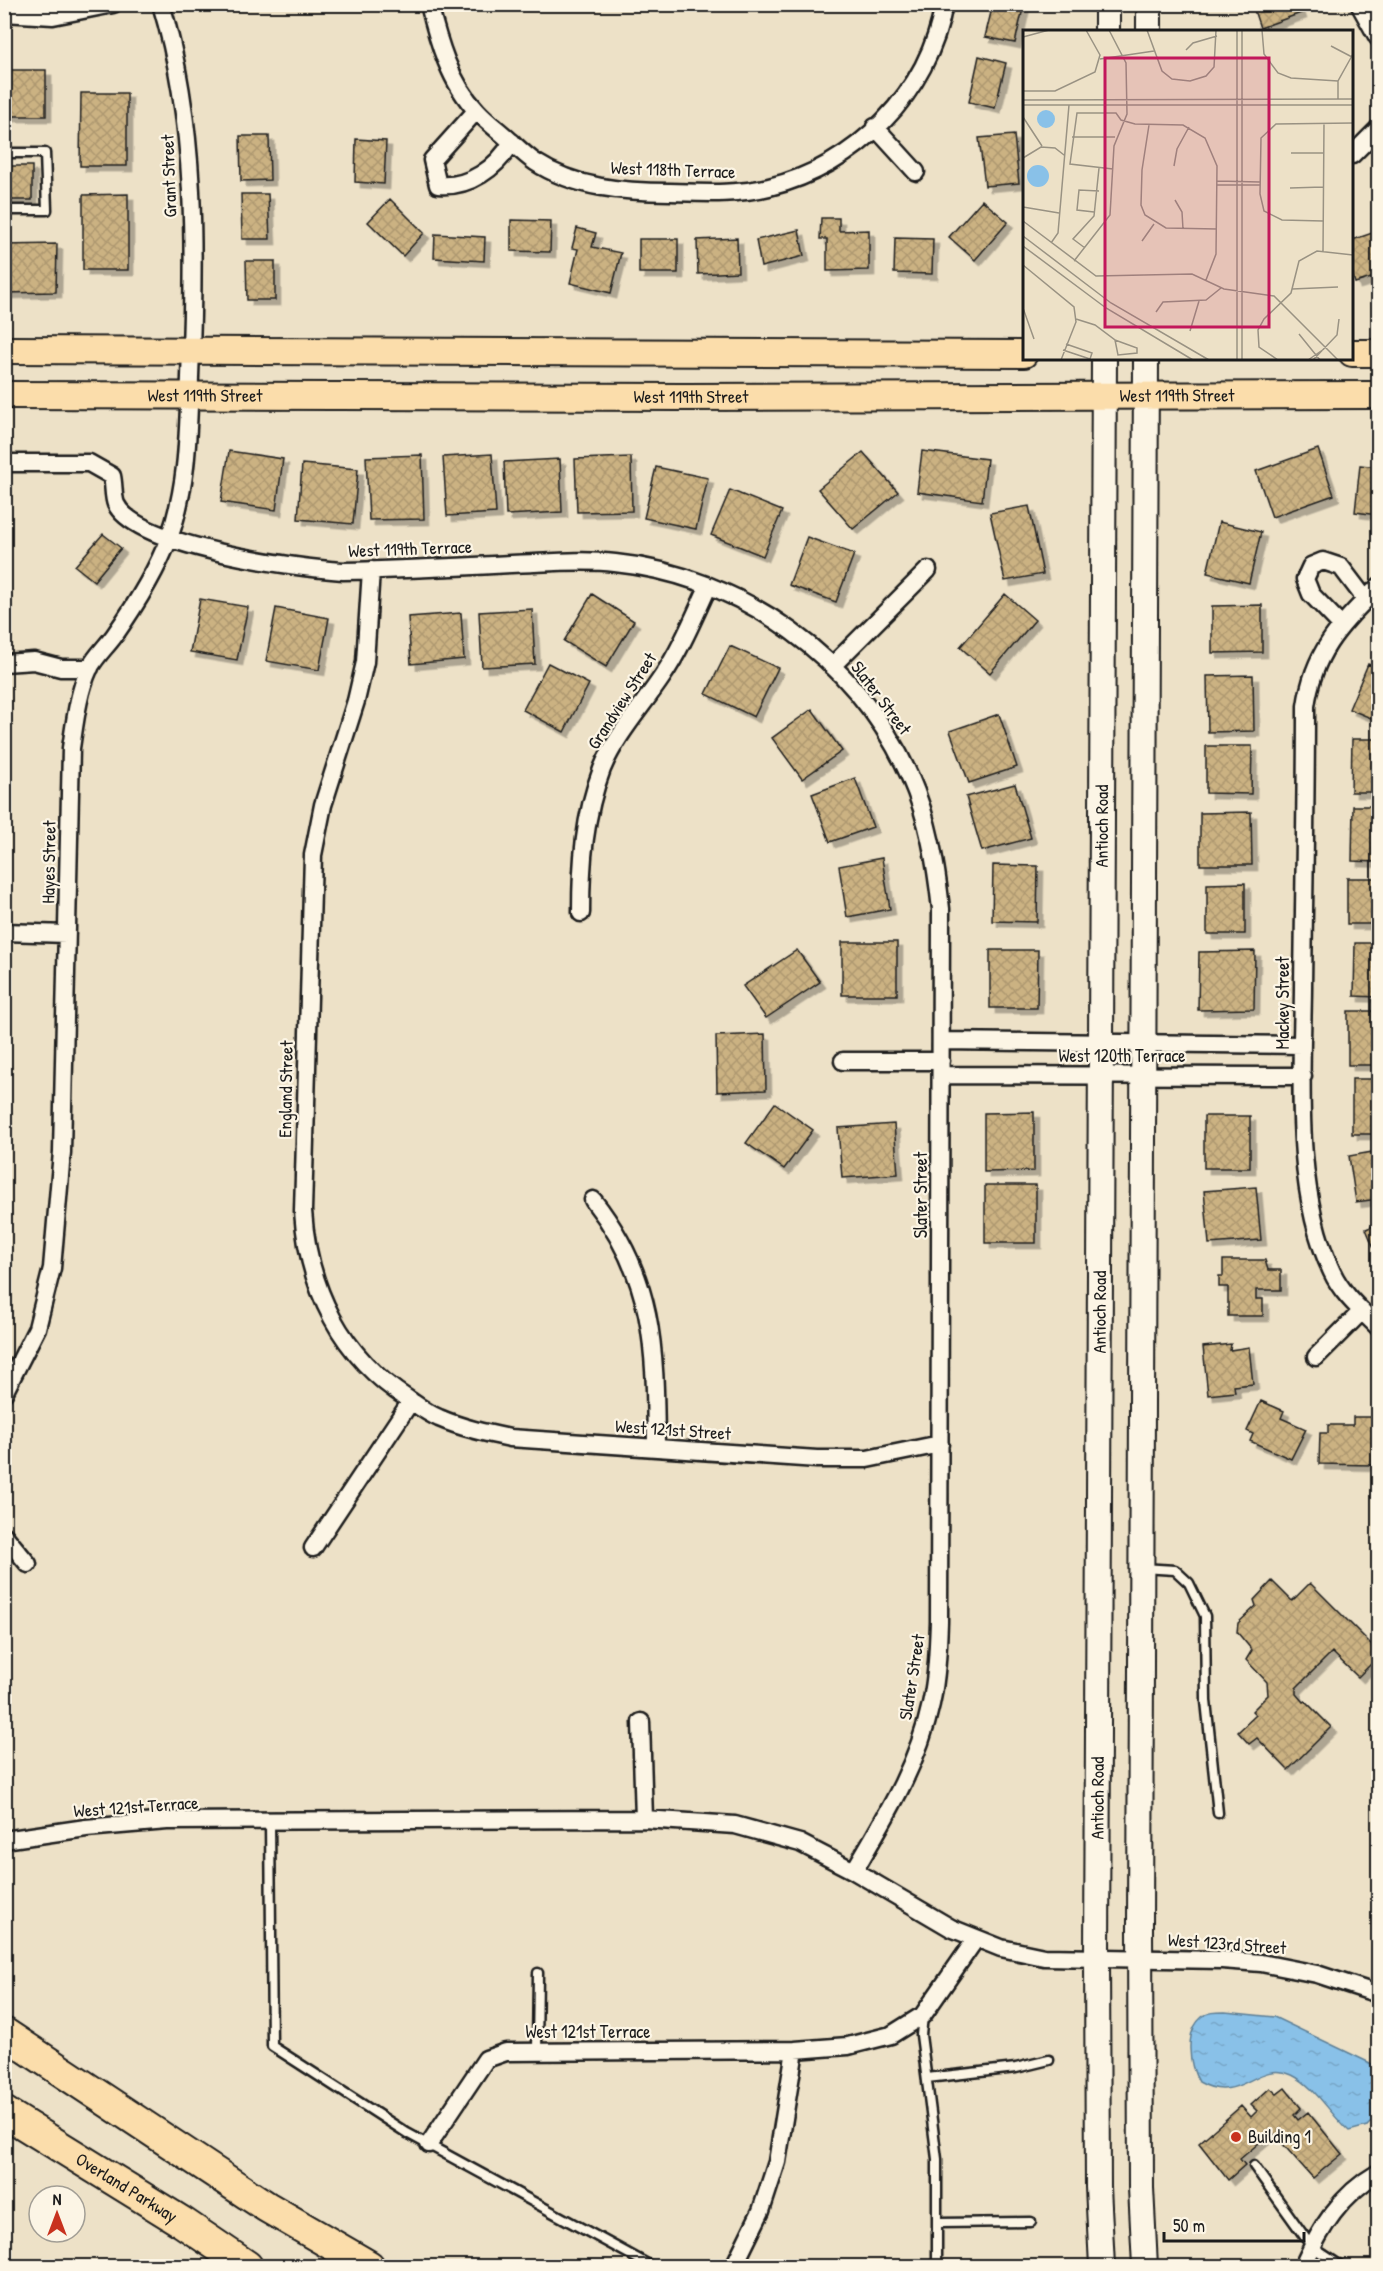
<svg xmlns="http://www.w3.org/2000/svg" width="1383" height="2271" font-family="'Patrick Hand',sans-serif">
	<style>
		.water { fill: url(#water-ripples); stroke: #5d7f96; stroke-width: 1.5 }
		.building { fill: url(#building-cross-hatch); stroke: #1c1c1c; stroke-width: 1.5; filter: url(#shadow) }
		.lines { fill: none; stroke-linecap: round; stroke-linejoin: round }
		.lane-casing { stroke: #1c1c1c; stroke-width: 13 }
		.street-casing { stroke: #1c1c1c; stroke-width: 21 }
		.secondary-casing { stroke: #1c1c1c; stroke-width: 28 }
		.primary-casing { stroke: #1c1c1c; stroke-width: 30 }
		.highway-casing { stroke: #1c1c1c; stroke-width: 34 }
		.lane { stroke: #fcf5e5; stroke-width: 8 }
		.street { stroke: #fcf5e5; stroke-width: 16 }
		.secondary { stroke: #fcf5e5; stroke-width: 24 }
		.primary { stroke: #fbddab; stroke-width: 26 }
		.highway { stroke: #fbddab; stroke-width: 30 }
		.poi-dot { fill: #c8321e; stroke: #fcf5e5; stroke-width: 2 }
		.labels { text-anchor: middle; stroke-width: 4.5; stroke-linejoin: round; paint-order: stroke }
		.street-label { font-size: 18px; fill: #1c1c1c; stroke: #fcf5e5 }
		.poi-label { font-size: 18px; fill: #1c1c1c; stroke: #fcf5e5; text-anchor: start }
		.inset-road { fill: none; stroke: #999283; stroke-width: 1.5 }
		.view { fill: #c2185b; fill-opacity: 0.15; stroke: #c2185b; stroke-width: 3 }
		.inset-edge { fill: none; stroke: #1c1c1c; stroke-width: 3 }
	</style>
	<defs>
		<pattern id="water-ripples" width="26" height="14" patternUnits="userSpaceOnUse" patternTransform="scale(1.5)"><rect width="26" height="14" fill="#89c1e8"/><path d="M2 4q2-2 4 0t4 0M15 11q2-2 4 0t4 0" fill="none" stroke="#76a5c6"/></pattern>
		<pattern id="building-cross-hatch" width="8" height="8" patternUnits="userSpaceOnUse" patternTransform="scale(1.5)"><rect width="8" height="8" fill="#cbb282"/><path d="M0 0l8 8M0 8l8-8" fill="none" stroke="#ae9870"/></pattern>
		<filter id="shadow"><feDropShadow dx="5.5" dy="5.5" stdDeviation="0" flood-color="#0004"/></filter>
	</defs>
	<rect width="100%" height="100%" fill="#ede1c7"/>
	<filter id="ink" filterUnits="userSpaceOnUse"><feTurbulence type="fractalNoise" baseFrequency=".0167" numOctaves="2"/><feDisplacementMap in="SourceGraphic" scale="12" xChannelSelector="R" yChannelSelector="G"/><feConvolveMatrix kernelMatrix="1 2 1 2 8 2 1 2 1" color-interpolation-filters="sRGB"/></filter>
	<g filter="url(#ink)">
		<path class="water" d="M1225,2012l49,5 96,46 8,6v46l-11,11 -18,5c-19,-17 -34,-45 -57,-56 -36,-16 -51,31 -93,7 -10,-17 -15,-50 3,-65 6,-5 15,-5 23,-5z"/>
		<path class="building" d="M993,4h31l-9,39 -30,-6z
			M1252,4h46l3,9 -41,15z
			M979,56l27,7 -11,45 -26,-6z
			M4,70h42v46h-42z
			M81,93h46v73h-47z
			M1014,135l5,48 -34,3 -6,-48z
			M240,136h29l1,44 -29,1z
			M356,139l30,2 -2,43 -29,-2z
			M4,166h28v34h-28z
			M128,194v76h-45v-75z
			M241,194h27l2,45h-28z
			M390,199l34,34 -21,23 -35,-34z
			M982,200l26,22 -33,38 -26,-23z
			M821,218h18v13l30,-1v40l-42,1v-32h-7z
			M511,220l40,1 -1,31 -39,-1z
			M577,228l19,5 -4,14 29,6 -10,40 -41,-10 8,-34 -6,-1z
			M799,230l5,26 -43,11 -5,-27z
			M1378,231v45l-23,7 -3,-9v-34z
			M435,234l50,3 -1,24 -50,-3z
			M737,238l1,34 -40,2 -1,-34z
			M895,238l38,1 -1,35 -38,-1z
			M639,239h39v34h-39z
			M57,244l-1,48 -52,1v-48z
			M246,261h29v39h-28z
			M1318,449l16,46 -62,22 -16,-46z
			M229,451l54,8 -7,51 -55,-8z
			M922,451l65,8 -5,42 -65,-9z
			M863,452l35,40 -45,37 -35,-40z
			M492,454l4,59 -49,3 -4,-59z
			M422,455l2,64 -55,1 -3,-63z
			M631,457l1,54 -55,1 -2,-53z
			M560,459l2,53 -56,3 -2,-53z
			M302,464l56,5 -5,55 -55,-5z
			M1360,465l18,2v48l-23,-3z
			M656,467l52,11 -12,51 -52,-11z
			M730,490l52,21 -19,45 -52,-21z
			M1029,506l14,68 -38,7 -15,-68z
			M1219,522l42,10 -12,51 -42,-10z
			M103,534l18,14 -27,33 -19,-15z
			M807,537l47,17 -18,48 -47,-17z
			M592,594l42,27 -28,46 -42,-26z
			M1005,594l30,26 -45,53 -30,-26z
			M200,599l48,8 -11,53 -47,-8z
			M1262,605v47l-50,1v-47z
			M276,608l53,10 -10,52 -53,-9z
			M532,609l3,55 -53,3 -3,-55z
			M461,613l3,46 -53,5 -3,-47z
			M730,646l48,22 -24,49 -48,-23z
			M548,663l41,21 -25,48 -41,-22z
			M1368,664l10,4v53l-29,-12z
			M1253,675l1,56 -46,1 -1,-56z
			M812,709l30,42 -40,28 -30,-41z
			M999,714l18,53 -48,16 -19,-52z
			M1352,739h26v53h-27z
			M1206,746h46l-1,48 -45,-1z
			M855,778l18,49 -43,15 -18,-48z
			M1015,784l16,54 -49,13 -16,-54z
			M1353,806h25v56l-26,-1z
			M1251,812l1,53h-52v-52z
			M882,858l8,51 -43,8 -8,-51z
			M993,865l45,1 -1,56 -45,-1z
			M1347,878h31v46h-31z
			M1245,883v51h-38v-50z
			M842,942h55v53h-55z
			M1355,943h23v54l-24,-1z
			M797,950l23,32 -54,36 -23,-32z
			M990,950h48l-1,58h-47z
			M1255,951l-1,58 -56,1 1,-58z
			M1348,1011h30v54h-30z
			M765,1034l1,56 -49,2 -1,-56z
			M1352,1079h26v55h-26z
			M775,1103l38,27 -29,39 -38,-26z
			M1034,1112v59l-50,1v-59z
			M1204,1116h46v52h-46z
			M894,1124l4,50 -56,4 -4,-50z
			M1378,1151v48l-22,3 -7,-46z
			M985,1185h51v58h-51z
			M1256,1187l5,53 -52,4 -5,-53z
			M1378,1224v34l-12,-29z
			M1223,1260h42l3,10h13v20h-25v9h7v17h-35v-29h-9v-11h4z
			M1231,1344l-1,6 19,-3 4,37 -19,2 1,6 -27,3 -5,-48z
			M1261,1401l23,10 -3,7 25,11 -15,30 -41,-18 3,-7 -6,-3z
			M1353,1417h21l-1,48 -54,-1 1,-31h8v-8h25z
			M1272,1581l20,20 18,-18 68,68v6l-20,20 -26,-25 -36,36v6l7,8 2,-1 26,26 -43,43 -31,-32 -8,6 -11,-12 18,-17 -4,-4 16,-16 -1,-13 -21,-22 6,-10 -15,-18 1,-9 18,-17 -2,-6z
			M1270,2088l7,6 8,-6 16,20 -7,7 4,5 10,-8 34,42 -29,24 -41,-46 -32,27 5,6 -17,15 -29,-37 42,-37 10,11 6,-6 -6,-6z
			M1236,2261h29v5h-39v-2h10z"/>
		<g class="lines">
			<defs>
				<path id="lane" d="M4,153h41l2,57h-43
					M1142,1568l33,2 14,13 16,33 1,85 12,112
					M270,1821l2,225 135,87 244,133
					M923,2016l-2,19 16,124v107
					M537,2052l1,-79
					M927,2078l89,-10 33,-8
					M1254,2166l58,81 29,19
					M938,2223l93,-1"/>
				<path id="street" d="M429,4c9,37 21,79 48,107 9,10 20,18 30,27 9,8 18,17 28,24 40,26 89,30 135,30 33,1 67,3 99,-5 87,-21 160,-94 175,-183
					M1359,4l19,34
					M4,13l49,3 60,-12
					M476,111l-44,49 6,25c31,3 59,-17 74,-43
					M875,127l41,45
					M1352,155l26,-26
					M4,463h85l23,13c2,8 1,21 4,28 20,43 182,64 227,67 56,-1 112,-4 168,-7 34,-1 70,-5 104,-1 128,13 243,97 295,214 19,43 26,87 31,132l-2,713c-1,27 -2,55 -8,82 -13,61 -46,114 -77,167
					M371,570l-6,92 -9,39 -33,104 -10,50 -10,356c5,78 38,145 105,188 10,7 21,15 31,19 23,10 47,15 71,20l307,21h50l73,-15
					M1378,587c-38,39 -64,63 -72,119 0,94 -2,189 -3,283 -1,88 -10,201 29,283 10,22 29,38 46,55
					M1341,625l-30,-31 -6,-15 6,-13 12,-5 18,6 25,33
					M4,663l30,-2 27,7h29
					M832,666l96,-96
					M581,913c0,-50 3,-97 21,-144 14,-34 40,-62 60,-92 19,-28 32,-60 46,-90
					M4,932l63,2
					M941,1041l361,4
					M843,1061h98
					M941,1075l362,1
					M593,1200c63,80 62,151 63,248
					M1316,1357l46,-46
					M4,1393l33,-65 15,-60 10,-116 9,-404c4,-26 7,-55 18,-79 6,-12 17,-22 25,-33 21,-30 42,-63 55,-98 19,-52 19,-106 21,-161 5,-123 7,-254 -29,-373
					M4,1535l24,29
					M313,1548l98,-147
					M641,1722l3,97
					M4,1840l82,-12 81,-7 477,-2 91,6 65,18 54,28 97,57 50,20 43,9 178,3 39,3 56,11 61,20
					M429,2144l57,-85 20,-7 289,-2 53,-4 43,-11 32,-20 52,-75
					M734,2266l27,-55 16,-49 18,-112
					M1303,2266c18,-39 37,-71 75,-93"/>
				<g id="secondary">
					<path d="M1107,32v-28"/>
					<path d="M1149,32v-28"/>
					<path id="s1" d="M1102,2266l-4,-79 -1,-229 7,-1600"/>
					<path d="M1145,2266l-4,-78 -1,-260 6,-1570"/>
				</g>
				<g id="primary">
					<path d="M4,350l1020,4"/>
					<path d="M1352,353h26"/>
					<path id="s2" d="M4,395l681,2 693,-2"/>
				</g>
				<g id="highway">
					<path d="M4,2033l263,174 102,59"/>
					<path id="s3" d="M4,2112l178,110 65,44"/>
				</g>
			</defs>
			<use href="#lane" class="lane-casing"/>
			<use href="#street" class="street-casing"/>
			<use href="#secondary" class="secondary-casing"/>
			<use href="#primary" class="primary-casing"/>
			<use href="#highway" class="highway-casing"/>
			<use href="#lane" class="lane"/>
			<use href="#street" class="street"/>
			<use href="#secondary" class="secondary"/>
			<use href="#primary" class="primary"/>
			<use href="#highway" class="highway"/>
		</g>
	</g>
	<circle class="poi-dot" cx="1236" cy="2137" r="6"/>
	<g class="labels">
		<g class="street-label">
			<text transform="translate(673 170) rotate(2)" y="6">West 118th Terrace</text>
			<text transform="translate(169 176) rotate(-92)" y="6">Grant Street</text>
			<text dy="6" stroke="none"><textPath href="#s2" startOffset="201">West 119th Street</textPath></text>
			<text dy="6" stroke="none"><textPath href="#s2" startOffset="1173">West 119th Street</textPath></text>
			<text dy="6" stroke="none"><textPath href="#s2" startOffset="687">West 119th Street</textPath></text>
			<text transform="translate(410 549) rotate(-2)" y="6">West 119th Terrace</text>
			<text transform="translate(881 698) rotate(53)" y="6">Slater Street</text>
			<text transform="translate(622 701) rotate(-57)" y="6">Grandview Street</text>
			<text dy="6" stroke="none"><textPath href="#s1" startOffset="1440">Antioch Road</textPath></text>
			<text transform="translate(49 862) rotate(-89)" y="6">Hayes Street</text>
			<text transform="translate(1283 1003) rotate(-90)" y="6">Mackey Street</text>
			<text x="1122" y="1062">West 120th Terrace</text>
			<text transform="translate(286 1089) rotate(-89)" y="6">England Street</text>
			<text transform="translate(921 1195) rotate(-90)" y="6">Slater Street</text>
			<text dy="6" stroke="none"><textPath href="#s1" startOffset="954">Antioch Road</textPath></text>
			<text transform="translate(673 1430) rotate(4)" y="6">West 121st Street</text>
			<text transform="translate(912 1677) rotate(-81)" y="6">Slater Street</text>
			<text dy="6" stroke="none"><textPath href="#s1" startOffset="468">Antioch Road</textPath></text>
			<text transform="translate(136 1807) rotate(-4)" y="6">West 121st Terrace</text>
			<text transform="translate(1227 1944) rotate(4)" y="6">West 123rd Street</text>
			<text x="588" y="2038">West 121st Terrace</text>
			<text dy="6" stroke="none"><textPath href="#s3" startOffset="144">Overland Parkway</textPath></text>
		</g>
		<g class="poi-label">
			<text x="1248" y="2143">Building 1</text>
		</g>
	</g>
	<g transform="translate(1023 30)">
		<rect width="330" height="330" fill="#ede1c7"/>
		<path d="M14 89a9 9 0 1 1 18 0a9 9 0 1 1-18 0ZM4 146a11 11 0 1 1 22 0a11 11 0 1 1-22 0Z" fill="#89c1e8"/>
		<path class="inset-road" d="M124,0l15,41 10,8 18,2 16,-5 8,-9 2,-37M214,0v330M219,0v330M239,0l2,24 14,19 13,5 47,3M0,7l26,-7M308,16l21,11M163,20l7,-7 24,-7M77,29l54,-8M0,61h32l40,-19 5,-17 -14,-25M315,69v-18l15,-27M0,70l330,-1M0,75h330M0,87l19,29M126,95l-7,45 -1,35 4,10 21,13 51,1M49,107h43M268,123h33M0,128l18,-11 14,1 9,7M151,136l3,-17 12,-22M90,139l-43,-5 7,-51h39l5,7 14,4 48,1 22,13 12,28 -1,88 -10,26M194,151l43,1M194,155h43M267,158l33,-1M152,170l7,12 1,17M0,177l36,6M71,182l-17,-2 2,-20 20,1M0,191l73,55 96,-2 32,15 50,7 64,64M300,191l-41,-1 -18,-9 -4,-17 1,-56 15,-14 77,-1M0,206l88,67 98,57M119,211l12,-17M28,213l7,-10 11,-128M0,216l83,62 87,52M62,218l-12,-9 21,-23 5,-48M300,222l1,-129M51,231l36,-46 4,-69 13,-32 -1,-51 -17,-33M0,235l51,42 2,15 -15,38M269,259l46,-2M0,278l11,31M133,282l7,-10 43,-2 15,-12M53,289l19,6 20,15 3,15 19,-2v-5l-22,-8M167,301l9,-30M276,304l21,26M40,320l27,9 2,-6 -26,-9M255,330l-19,-13 -1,-17 6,-11 27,-26 8,-32 18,-10 36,4M285,330l16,-11M290,330l24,-25 2,-16"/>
		<path class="view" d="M82,28h164v269h-164z"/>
		<rect width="330" height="330" class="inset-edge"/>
	</g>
	<rect width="1383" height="2271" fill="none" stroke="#fcf5e5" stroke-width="24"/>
	<rect x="12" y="12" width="1359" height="2247" fill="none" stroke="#1c1c1c" stroke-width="2" filter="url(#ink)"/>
	<g transform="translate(57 2214)"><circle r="28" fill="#fcf5e5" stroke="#a29e95" stroke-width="1.5"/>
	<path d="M0-4.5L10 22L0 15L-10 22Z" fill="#c8321e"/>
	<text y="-9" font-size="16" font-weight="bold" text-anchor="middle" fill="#1c1c1c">N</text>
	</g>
	<path d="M1164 2232v9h140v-9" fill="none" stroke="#1c1c1c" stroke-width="3"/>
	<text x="1173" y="2232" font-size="18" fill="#1c1c1c" stroke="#fcf5e5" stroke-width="4.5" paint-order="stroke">50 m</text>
</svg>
